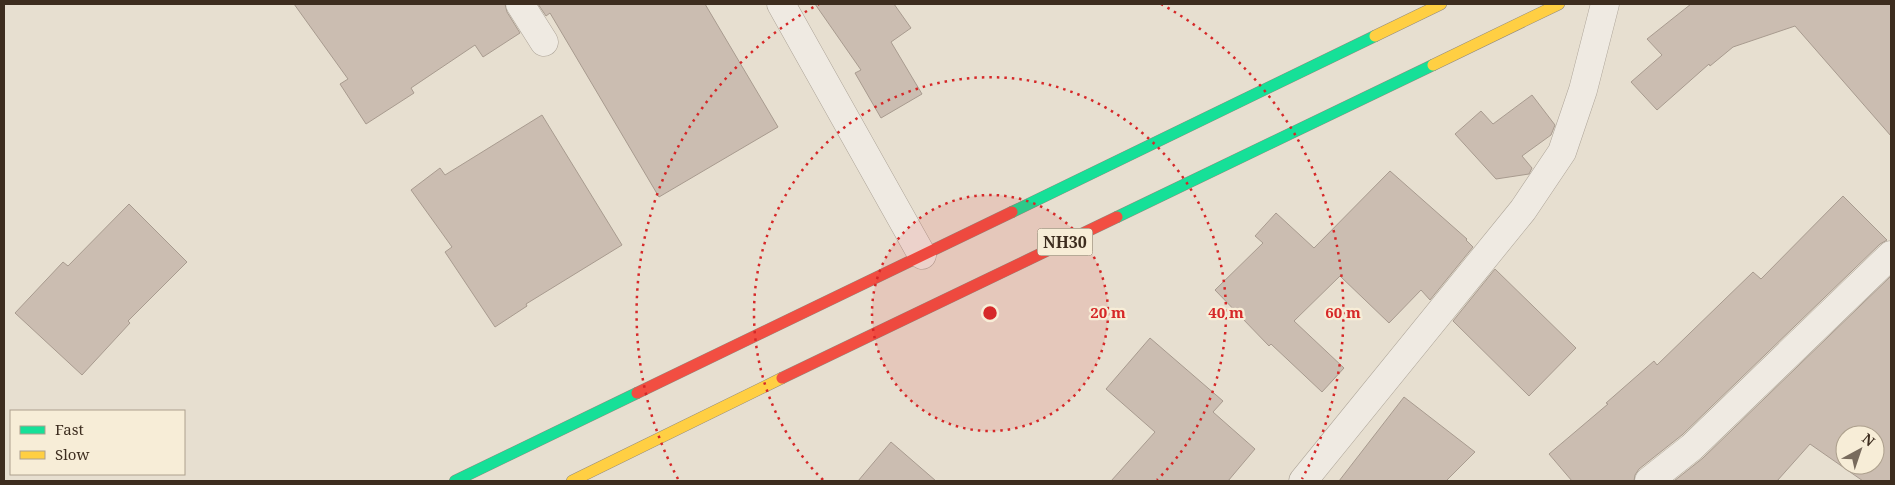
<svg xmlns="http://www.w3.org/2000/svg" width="1895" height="485" font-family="'Noto Serif',serif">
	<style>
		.building { fill: #cbbdb1; stroke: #a89b8f; fill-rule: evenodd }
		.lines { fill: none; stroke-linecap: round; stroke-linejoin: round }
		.street-casing { stroke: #ada498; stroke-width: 29 }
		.fast-casing { stroke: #928a7f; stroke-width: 12 }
		.slow-casing { stroke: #928a7f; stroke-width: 12 }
		.jam-casing { stroke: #928a7f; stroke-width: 12 }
		.street { stroke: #efeae2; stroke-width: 28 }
		.fast { stroke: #16e098; stroke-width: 11 }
		.slow { stroke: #ffcf43; stroke-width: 11 }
		.jam { stroke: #f24e42; stroke-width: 11 }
		.ring { fill: none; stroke: #d62828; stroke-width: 2.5; stroke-dasharray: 2.5 5 }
		.labels { text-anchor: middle; stroke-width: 4.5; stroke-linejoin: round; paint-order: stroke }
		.shield { fill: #f7edd7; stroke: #756756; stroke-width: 1 }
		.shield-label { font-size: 16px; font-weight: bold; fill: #3d2d1f }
		.centre { fill: #d62828; stroke: #f7edd7; stroke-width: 2.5 }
		.ring-label { font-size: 15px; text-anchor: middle; font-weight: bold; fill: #d62828; stroke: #f7edd7; stroke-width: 4.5; stroke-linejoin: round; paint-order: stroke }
	</style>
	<rect width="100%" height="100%" fill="#e7dfd0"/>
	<path class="building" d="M294,4h211l2,8 13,21 -37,24 -8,-12 -64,43 3,5 -48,31 -26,-40 8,-5z
		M538,4h167l73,123 -119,70 -109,-184 -4,3z
		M815,4h79l17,24 -20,14 31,52 -41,24 -26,-45 6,-3z
		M1691,4h200v132l-96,-110 -62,21 -23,19 -1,-2 -52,46 -26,-28 31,-27 -15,-16z
		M1532,95l23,30 -4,10 -29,21 10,12 -3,6 -33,5 -41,-45 26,-23 12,13z
		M542,115l80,130 -96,59 1,2 -32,21 -50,-75 7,-5 -41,-57 29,-22 5,7z
		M1390,171l77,68 -1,1 7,7 -43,53 -9,-10 -32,33 -49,-47 -46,45 50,47 -22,24 -51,-48 -2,2 -54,-56 48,-47 -8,-7 21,-23 38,35z
		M1843,196l44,44 -7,4 -198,191 -43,34 -4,6 -1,6h-62l-23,-27 59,-50 -2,-1 48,-42 3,4 96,-93 8,7z
		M129,204l58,58 -59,59 2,2 -48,52 -67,-62 48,-51 5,4z
		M1495,269l81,79 -47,48 -76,-75z
		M1891,276v205h-28l-53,-37 -33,37h-103l29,-23zM1845,435h30v30h-30z
		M1150,338l73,63 -10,11 42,37 -27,32h-117l44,-49 -49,-43z
		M1404,397l71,55 -29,29h-107z
		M891,442l45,39h-78z"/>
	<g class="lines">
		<defs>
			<path id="street" d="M520,4l24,38
				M781,4l141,251
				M1303,481l220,-271 39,-58 21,-62 22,-86
				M1649,481l43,-34 199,-192"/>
			<path id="fast" d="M1012,212l363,-176
				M1117,217l316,-152
				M455,481l182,-88"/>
			<path id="slow" d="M1375,36l66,-32
				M1433,65l126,-61
				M572,481l210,-103"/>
			<path id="jam" d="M782,378l335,-161
				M637,393l375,-181"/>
		</defs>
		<use href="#street" class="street-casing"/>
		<use href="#fast" class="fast-casing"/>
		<use href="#slow" class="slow-casing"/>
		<use href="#jam" class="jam-casing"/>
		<use href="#street" class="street"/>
		<use href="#fast" class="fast"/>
		<use href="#slow" class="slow"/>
		<use href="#jam" class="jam"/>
	</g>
	<circle cx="990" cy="313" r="118" fill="#d62828" fill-opacity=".12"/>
	<g class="ring">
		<circle cx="990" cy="313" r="118"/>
		<path d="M823 480A236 236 0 1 1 1157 480"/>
		<path d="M678 479A353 353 0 0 1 819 4M1161 4A353 353 0 0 1 1302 479"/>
	</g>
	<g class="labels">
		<rect class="shield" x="1037.5" y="228.5" width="55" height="27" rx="4"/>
		<g class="shield-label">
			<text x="1065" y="248">NH30</text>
		</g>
	</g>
	<circle cx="990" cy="313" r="8" class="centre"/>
	<g class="ring-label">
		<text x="1108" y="318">20 m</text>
		<text x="1226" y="318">40 m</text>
		<text x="1343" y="318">60 m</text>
	</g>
	<rect width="1895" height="485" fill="none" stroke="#3d2d1f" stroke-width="10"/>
	<rect x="10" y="410" width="175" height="65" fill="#f7edd7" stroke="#ada08d"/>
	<rect x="20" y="426" width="25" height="8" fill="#16e098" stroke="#ada08d"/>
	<text x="55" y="435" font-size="15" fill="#3d2d1f">Fast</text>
	<rect x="20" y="451" width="25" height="8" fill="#ffcf43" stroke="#ada08d"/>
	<text x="55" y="460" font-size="15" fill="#3d2d1f">Slow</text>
	<g transform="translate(1860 450) rotate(40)"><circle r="24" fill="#f7edd7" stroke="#ada08d"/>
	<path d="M0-4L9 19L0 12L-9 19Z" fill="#786b5d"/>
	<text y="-8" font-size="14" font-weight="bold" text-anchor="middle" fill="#3d2d1f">N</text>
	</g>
</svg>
